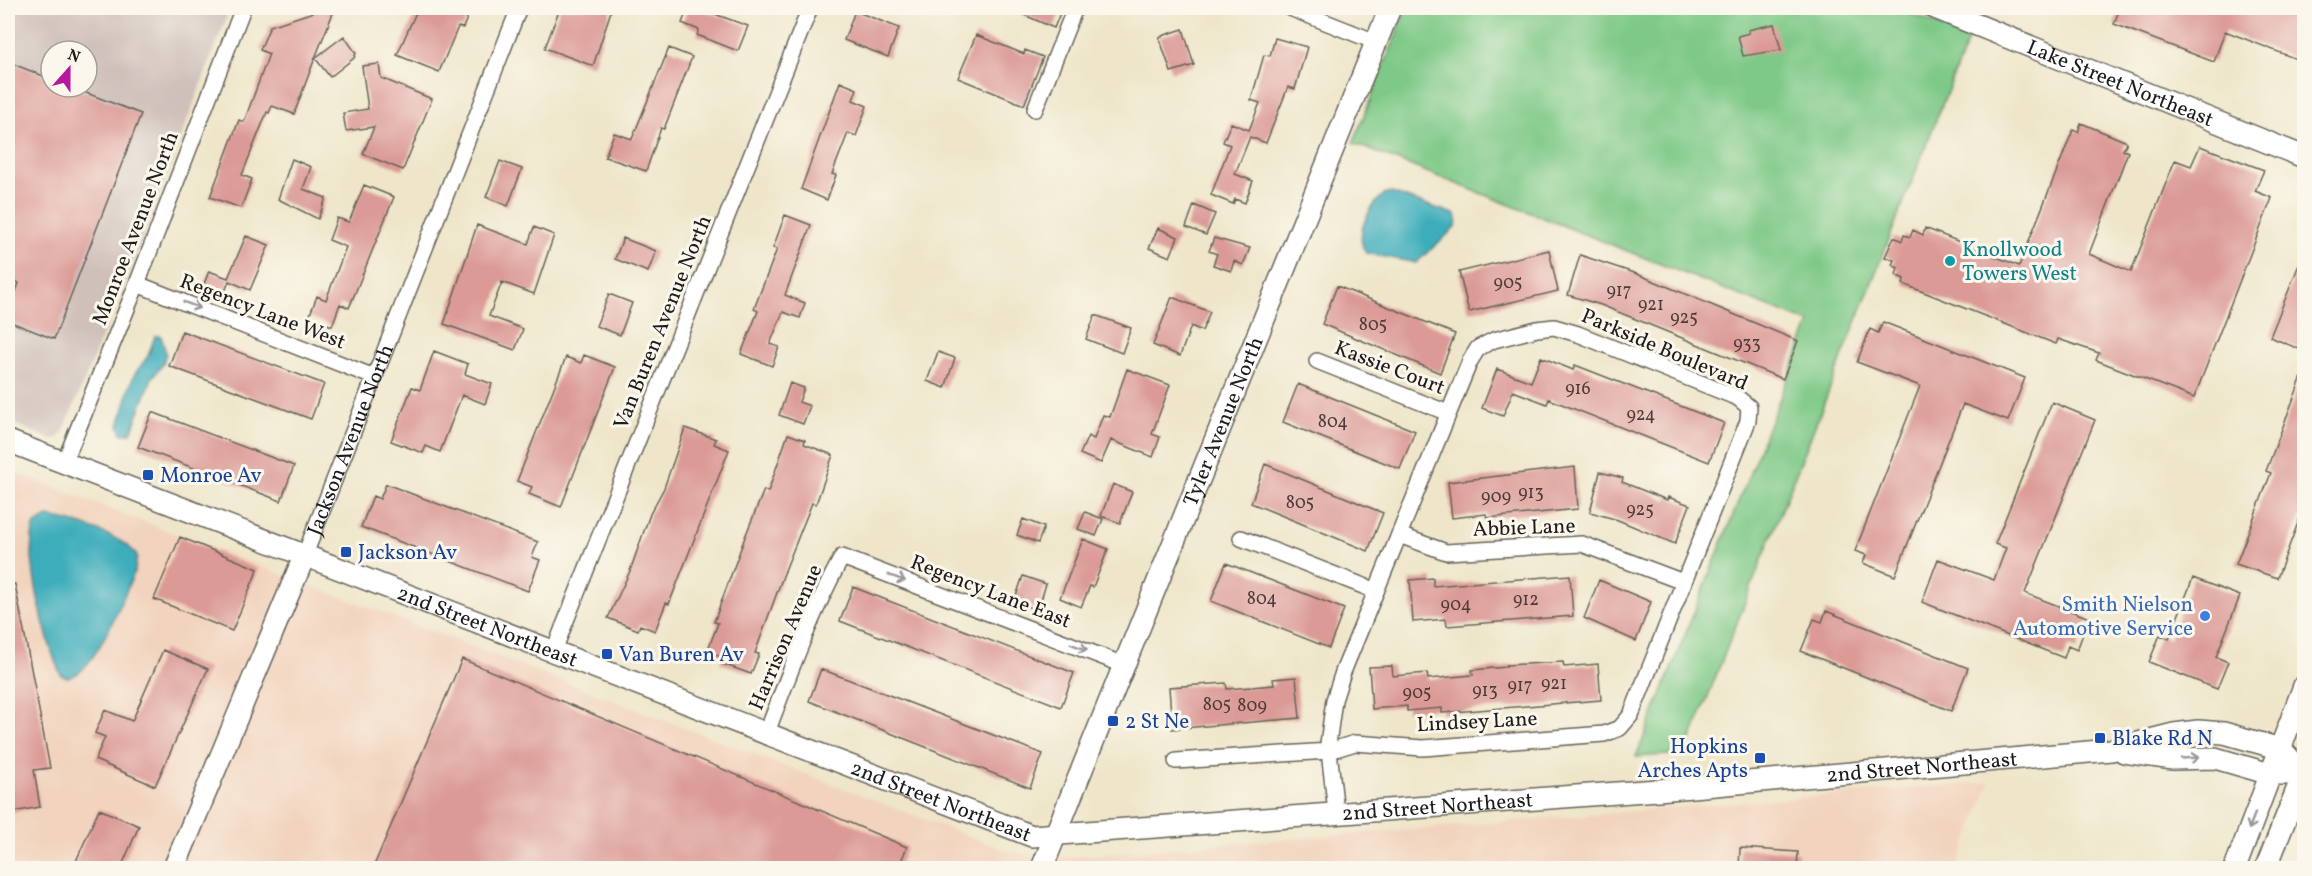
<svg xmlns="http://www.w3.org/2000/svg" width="2312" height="876" font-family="Vollkorn,serif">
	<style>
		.built { fill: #f2d4be }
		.industrial { fill: #cfc0ba; fill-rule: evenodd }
		.green { fill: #7ec987; stroke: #4d7252; stroke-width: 1.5 }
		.water { fill: #3eadbb; stroke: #2d646c; stroke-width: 1.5 }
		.building { fill: #db9a95 }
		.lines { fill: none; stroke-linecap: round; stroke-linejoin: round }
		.street-casing { stroke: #666359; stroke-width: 18 }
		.secondary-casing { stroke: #666359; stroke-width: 24 }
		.street { stroke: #fff; stroke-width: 15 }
		.secondary { stroke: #fff; stroke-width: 21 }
		.oneway { stroke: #999 }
		.culture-dot { fill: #0f9aa8; stroke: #fbf7ec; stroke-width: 2 }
		.transit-dot { fill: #1a4fb4; stroke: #fbf7ec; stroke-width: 2 }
		.shop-dot { fill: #3f7fe0; stroke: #fbf7ec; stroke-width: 2 }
		.labels { text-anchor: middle; stroke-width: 6; stroke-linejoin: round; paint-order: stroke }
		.number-label { font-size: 18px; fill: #4c3c3a }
		.street-label { font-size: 21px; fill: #1c1c1c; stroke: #fbf7ec }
		.culture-label { font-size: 21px; fill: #0d838f; stroke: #fbf7ec; text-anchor: start }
		.transit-label { font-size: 21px; fill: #164399; stroke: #fbf7ec; text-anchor: start }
		.shop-label { font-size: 21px; fill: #366cbe; stroke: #fbf7ec; text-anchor: end }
	</style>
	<rect width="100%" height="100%" fill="#fbf7ec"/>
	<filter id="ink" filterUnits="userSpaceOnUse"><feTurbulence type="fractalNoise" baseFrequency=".0167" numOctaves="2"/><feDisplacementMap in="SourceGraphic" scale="12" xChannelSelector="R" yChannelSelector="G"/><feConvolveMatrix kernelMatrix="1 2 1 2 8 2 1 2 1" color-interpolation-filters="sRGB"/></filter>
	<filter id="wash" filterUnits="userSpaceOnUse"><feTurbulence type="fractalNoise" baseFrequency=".008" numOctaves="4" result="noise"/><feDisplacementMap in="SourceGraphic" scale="24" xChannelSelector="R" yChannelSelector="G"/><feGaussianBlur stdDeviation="1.35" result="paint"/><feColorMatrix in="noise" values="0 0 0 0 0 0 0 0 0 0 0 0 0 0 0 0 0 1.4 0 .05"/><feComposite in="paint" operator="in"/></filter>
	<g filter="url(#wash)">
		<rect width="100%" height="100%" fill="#efe6ca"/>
		<path class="built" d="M8,470l1003,382 35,7 944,-77 -33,86h-1949z"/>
		<path class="industrial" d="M8,8h222l-92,242 -75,182 -6,6 -7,1 -42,-18zM51,51h36v36h-36z"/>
		<path class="green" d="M1407,8h489l73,29 -284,717 -49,3 174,-434 -457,-180z"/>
		<path class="water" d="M1389,192l65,22 3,4 -1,9 -40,36 -50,-10c-13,-19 5,-53 23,-61z
			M155,336h6l5,17 -3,11 -11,14 -21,55 -9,1 -3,-8 10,-37 5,-14 14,-19z
			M48,517c22,3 78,19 89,39l-2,15c-10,21 -46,121 -74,104 -14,-27 -38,-124 -26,-151z"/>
		<g id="blocks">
			<path class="building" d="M326,8h9l-20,50 29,-22 12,17 -2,5 -24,19 -15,-19 -21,56 -22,-8 -3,7 -2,-1 -25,63 10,4 -11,29 -31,-11 29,-77 5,2 25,-68 -9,-4 10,-24z
				M418,8h53l-8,20 -5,-1 -19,45 -42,-17z
				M560,8h52l-19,58 -48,-18z
				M688,8h10l50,18 -10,25 -41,-16 2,-5 -17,-7z
				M1008,8h54l-8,20z
				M2120,8h158l26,10v44l-79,-31 -11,31 -100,-38z
				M855,11l44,17 -11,29 -44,-17z
				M1774,24l7,26 -38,6 -5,-20 11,-3 -1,-3z
				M1183,29l11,36 -23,7 -12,-35z
				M976,35l48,19 1,-4 18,7 -19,48 -66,-27z
				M1275,38l32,9 -12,42 -7,-2 -22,56 -16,-6 -15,37 18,7 -8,22 -10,-4 -2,5 -22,-9 19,-50 -7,-3 8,-19 18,7 11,-27 -9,-3 13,-45 6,1z
				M669,48l23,9 -28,72 -3,-1 -15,43 -41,-14 9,-24 18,6z
				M8,62l43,17v8h20l70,27 -87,225 -46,-18v-7l11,-31 -11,-5z
				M379,64l2,14 51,21 -29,71 -40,-16 11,-27 -28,4 -3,-18 25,-4 -6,-43z
				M840,82l17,7 -4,11 14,6 -11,30 -8,-3 -16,41 4,1 -9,25 -26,-11z
				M2081,123l46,19 -4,8 5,2 -39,102 42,18 44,-112 16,6 9,-20 64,24 -9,21 17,7 -78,200 -98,-38 3,-7 -41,-14 -2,5 -153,-60 1,-5 -8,-4 2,-7 -6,-3 2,-5 -9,-3 9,-20 8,4 2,-6 6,2 3,-7 10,5 2,-7 94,38 54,-136 5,2z
				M292,159l19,8 -8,22 23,9 -8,21 -40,-20z
				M500,161l22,8 -14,37 -22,-9z
				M364,185l30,12 -45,111 -9,-4 -8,22 -23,-9 8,-21 9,4 20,-53 -17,-7 8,-22 12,4z
				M1194,205l21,9 -9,21 -20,-8z
				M785,215l26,10 -26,70 20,8 -5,15 -17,-6 -13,32 9,3 -7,19 -31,-12 17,-43 -4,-2 23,-60 -4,-1z
				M477,225l51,19 6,-17 20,8 -20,59 -32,-12 -13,34 34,13 -8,21 -71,-26z
				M1158,228l20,9 -8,20 -21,-9z
				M246,236l23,9 -19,45 -21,-9 -6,16 -21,-8 7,-18 19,7z
				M623,238l33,13 -8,21 -33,-13z
				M1214,238l36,10 -7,17 -9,-4 -3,10 -18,-6 4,-11 -8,-3z
				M1549,250l9,41 -89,21 -10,-40z
				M2304,252v99l-34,-14z
				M1580,255l57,19 161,67 -15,38 -182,-74 -33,-10z
				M1337,286l118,48 -15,39 -118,-49z
				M609,294l23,9 -12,32 -24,-9z
				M1172,297l38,15 -8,19 -11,-5 -11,30 -27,-11z
				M1095,315l36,13 -9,25 -36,-14z
				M1883,322l142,56 -17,43 -45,-17 -68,172 -32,-13 3,-8 -11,-4 65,-165 -63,-24 13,-33 8,4z
				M182,331l142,53 -13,35 -142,-53z
				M434,351l34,13 -3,10 27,10 -7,20 -23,-9 -22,57 -14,-6 -3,7 -32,-12 21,-54 8,3z
				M938,352l17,6 -10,30 -18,-7z
				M584,355l31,12 -54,140 -32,-13 3,-7 -15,-6 49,-124 15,6z
				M1541,357l32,13 2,-5 149,58 -15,39 -160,-63 -2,5 -34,-13 -10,25 -21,-8 15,-39 34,13z
				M1127,369l43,16 -18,49 8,3 -7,20 -42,-17 -10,23 -21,-9 8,-18 6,3 9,-24 7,2z
				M2303,374l1,133 -27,71 -41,-14 35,-91 -5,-2z
				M790,383l14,5 -5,14 11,4 -7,18 -24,-9z
				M1298,384l117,47 -15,38 -117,-47z
				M2052,402l43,18 -70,173 64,25 -12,32 -9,-4 -4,12 -142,-56 16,-43 56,21 12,-32 -11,-4z
				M152,412l142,54 -13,35 -143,-54z
				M685,428l31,11 -2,5 15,6 -60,154 -3,-1 -11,28 -15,-6 -2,5 -30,-12 22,-47 20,-57 14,-26z
				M788,434l17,6 -1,4 29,11 -17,49 -4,-1 -26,65 -31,85 4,1 -8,20 -31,-11 2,-6 -15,-5 11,-29 -4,-1 31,-85 19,-47 4,2z
				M1265,464l118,49 -15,38 -117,-48z
				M1575,467l3,42 -91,9 -1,-4 -34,4 -4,-36z
				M1600,472l23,6 -1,4 45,18 1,-3 22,8 -15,39 -57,-24 -28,-8z
				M386,484l152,58 -6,15 8,3 -12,31 -167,-64 12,-31 7,3z
				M1113,484l19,8 -12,31 -19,-7z
				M1085,512l18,7 -7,17 -18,-7z
				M1023,519l21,8 -6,16 -21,-8z
				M180,537l78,32 -26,62 -78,-32z
				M1083,539l25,10 -15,38 -3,-1 -9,21 -21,-9z
				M1226,563l118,46 -15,39 -118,-47z
				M1570,575l3,41 -126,10 -1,-7 -33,3 -3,-42 23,-2v8z
				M1023,576l23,8 -8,26 -24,-8z
				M2193,578l47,18 -24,61 12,5 -11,27 -68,-27 11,-27 9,4z
				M1599,580l52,22 -15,39 -52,-23z
				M15,584l35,184 -16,2 6,37 -32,6v-228z
				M853,587l221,86 -13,34 -221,-86z
				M1826,611l142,57 -17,43 -150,-60 13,-32 8,3z
				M163,650l45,19 -53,117 -60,-26 10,-23 -10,-4 10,-23 27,11z
				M462,659l445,188 -9,21h-525z
				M1563,662l1,5 34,-3 3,36 -159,13v-5l-35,3v-5l-35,3 -3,-42 23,-1 1,10 34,-3 1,6 45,-4 -1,-5 34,-3v-2z
				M821,669l222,85 -13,34 -221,-87z
				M1296,677l4,41 -128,11 -3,-42 57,-4 1,6 47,-4 -1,-6z
				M99,809l40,17 -18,42h-48z
				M1740,848l58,4 -1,16h-58z"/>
		</g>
	</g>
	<g filter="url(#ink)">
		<use href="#blocks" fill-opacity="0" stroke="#666359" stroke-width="1.5"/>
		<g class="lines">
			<defs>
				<g id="street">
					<path d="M1290,8l86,34"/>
					<path d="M1035,109l40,-101"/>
					<path d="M137,284l237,93"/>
					<path d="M1317,361l131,52"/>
					<path d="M64,463l73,-179 106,-276"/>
					<path d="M1399,535l47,17 136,-8 101,38"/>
					<path d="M1241,538l135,53"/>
					<path id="s1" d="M304,557l215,-549"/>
					<path d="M553,653l257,-645"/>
					<path d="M766,735c23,-61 45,-121 76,-178l282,108"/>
					<path d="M1176,761l153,-10 26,-8 68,5 181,-14 16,-6 11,-13 117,-294 1,-14 -11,-9 -160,-64 -24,-7 -17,2 -43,11 -16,8 -8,13 -127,311 -9,28 -6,44 1,7 7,61"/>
				</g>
				<g id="secondary">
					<path id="s2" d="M1935,8l369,149"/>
					<path id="s3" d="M8,441l1024,395 626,-46 453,-40 63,-16 24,-3 26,2 57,16 23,25"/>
					<path d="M2124,752l49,7 42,-1 55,16h34"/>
					<path d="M174,868l130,-311"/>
					<path id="s4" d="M1042,868l348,-860"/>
					<path d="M2235,868l69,-182"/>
					<path d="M2266,868l38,-96"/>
				</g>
			</defs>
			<use href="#street" class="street-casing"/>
			<use href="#secondary" class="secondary-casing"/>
			<use href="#street" class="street"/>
			<use href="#secondary" class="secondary"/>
		</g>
		<defs><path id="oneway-shaft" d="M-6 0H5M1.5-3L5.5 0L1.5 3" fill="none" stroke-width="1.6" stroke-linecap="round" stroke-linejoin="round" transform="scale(1.5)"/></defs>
		<g class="oneway">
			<use href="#oneway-shaft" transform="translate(192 305) rotate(21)"/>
			<use href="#oneway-shaft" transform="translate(897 578) rotate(21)"/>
			<use href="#oneway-shaft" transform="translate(1079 647) rotate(21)"/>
			<use href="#oneway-shaft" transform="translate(2190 758) rotate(-3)"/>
			<use href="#oneway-shaft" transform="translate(2252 821) rotate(111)"/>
		</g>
	</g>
	<circle class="culture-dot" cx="1950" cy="261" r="6"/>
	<g class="transit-dot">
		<rect x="142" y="469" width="12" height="12" rx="3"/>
		<rect x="340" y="546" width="12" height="12" rx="3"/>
		<rect x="601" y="648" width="12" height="12" rx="3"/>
		<rect x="1107" y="715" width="12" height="12" rx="3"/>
		<rect x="2094" y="732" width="12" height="12" rx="3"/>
		<rect x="1754" y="752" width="12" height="12" rx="3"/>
	</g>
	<circle class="shop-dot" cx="2205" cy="616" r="6"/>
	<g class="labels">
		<g class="number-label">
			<text x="1508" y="288">905</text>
			<text x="1619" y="296">917</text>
			<text x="1651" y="310">921</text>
			<text x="1684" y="323">925</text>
			<text x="1373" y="330">805</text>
			<text x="1747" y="349">933</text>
			<text x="1578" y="394">916</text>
			<text x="1641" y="420">924</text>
			<text x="1333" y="427">804</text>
			<text x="1531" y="498">913</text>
			<text x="1496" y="502">909</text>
			<text x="1300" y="508">805</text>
			<text x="1640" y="515">925</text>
			<text x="1262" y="604">804</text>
			<text x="1526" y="605">912</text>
			<text x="1456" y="610">904</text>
			<text x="1554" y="689">921</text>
			<text x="1520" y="691">917</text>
			<text x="1485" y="696">913</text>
			<text x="1417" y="698">905</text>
			<text x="1217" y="710">805</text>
			<text x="1252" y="711">809</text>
		</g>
		<g class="street-label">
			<text dy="7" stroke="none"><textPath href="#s2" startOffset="200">Lake Street Northeast</textPath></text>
			<text transform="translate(135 228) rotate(-69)" y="7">Monroe Avenue North</text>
			<text transform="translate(263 311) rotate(21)" y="7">Regency Lane West</text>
			<text transform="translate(662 322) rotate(-68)" y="7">Van Buren Avenue North</text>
			<text transform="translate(1665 349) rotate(23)" y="7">Parkside Boulevard</text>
			<text transform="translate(1390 367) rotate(21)" y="7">Kassie Court</text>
			<text dy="7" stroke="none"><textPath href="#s4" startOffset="482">Tyler Avenue North</textPath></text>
			<text dy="7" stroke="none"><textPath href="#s1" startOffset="126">Jackson Avenue North</textPath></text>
			<text transform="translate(1524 527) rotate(-2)" y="7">Abbie Lane</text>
			<text transform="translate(991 591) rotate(21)" y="7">Regency Lane East</text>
			<text dy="7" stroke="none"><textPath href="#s3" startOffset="514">2nd Street Northeast</textPath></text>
			<text transform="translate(785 637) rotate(-67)" y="7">Harrison Avenue</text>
			<text transform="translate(1477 721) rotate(-3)" y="7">Lindsey Lane</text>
			<text dy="7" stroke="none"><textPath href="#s3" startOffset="1990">2nd Street Northeast</textPath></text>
			<text dy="7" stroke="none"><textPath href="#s3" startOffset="1000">2nd Street Northeast</textPath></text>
			<text dy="7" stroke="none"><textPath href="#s3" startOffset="1504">2nd Street Northeast</textPath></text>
		</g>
		<g class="culture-label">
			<text x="1962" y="256">Knollwood<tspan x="1962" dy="24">Towers West</tspan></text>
		</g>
		<g class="transit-label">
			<text x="160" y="482">Monroe Av</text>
			<text x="358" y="559">Jackson Av</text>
			<text x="619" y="661">Van Buren Av</text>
			<text x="1125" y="728">2 St Ne</text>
			<text x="2112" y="745">Blake Rd N</text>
			<text x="1748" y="753" text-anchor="end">Hopkins<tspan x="1748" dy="24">Arches Apts</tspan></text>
		</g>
		<g class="shop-label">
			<text x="2193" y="611">Smith Nielson<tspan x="2193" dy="24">Automotive Service</tspan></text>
		</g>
	</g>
	<rect width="2312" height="876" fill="none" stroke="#fbf7ec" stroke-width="30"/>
	<g transform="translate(69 69) rotate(21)"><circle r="28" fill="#fbf7ec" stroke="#a29f99" stroke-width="1.5"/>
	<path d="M0-4.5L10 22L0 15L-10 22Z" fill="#b5179e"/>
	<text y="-9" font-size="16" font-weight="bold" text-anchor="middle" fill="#1c1c1c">N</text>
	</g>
</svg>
